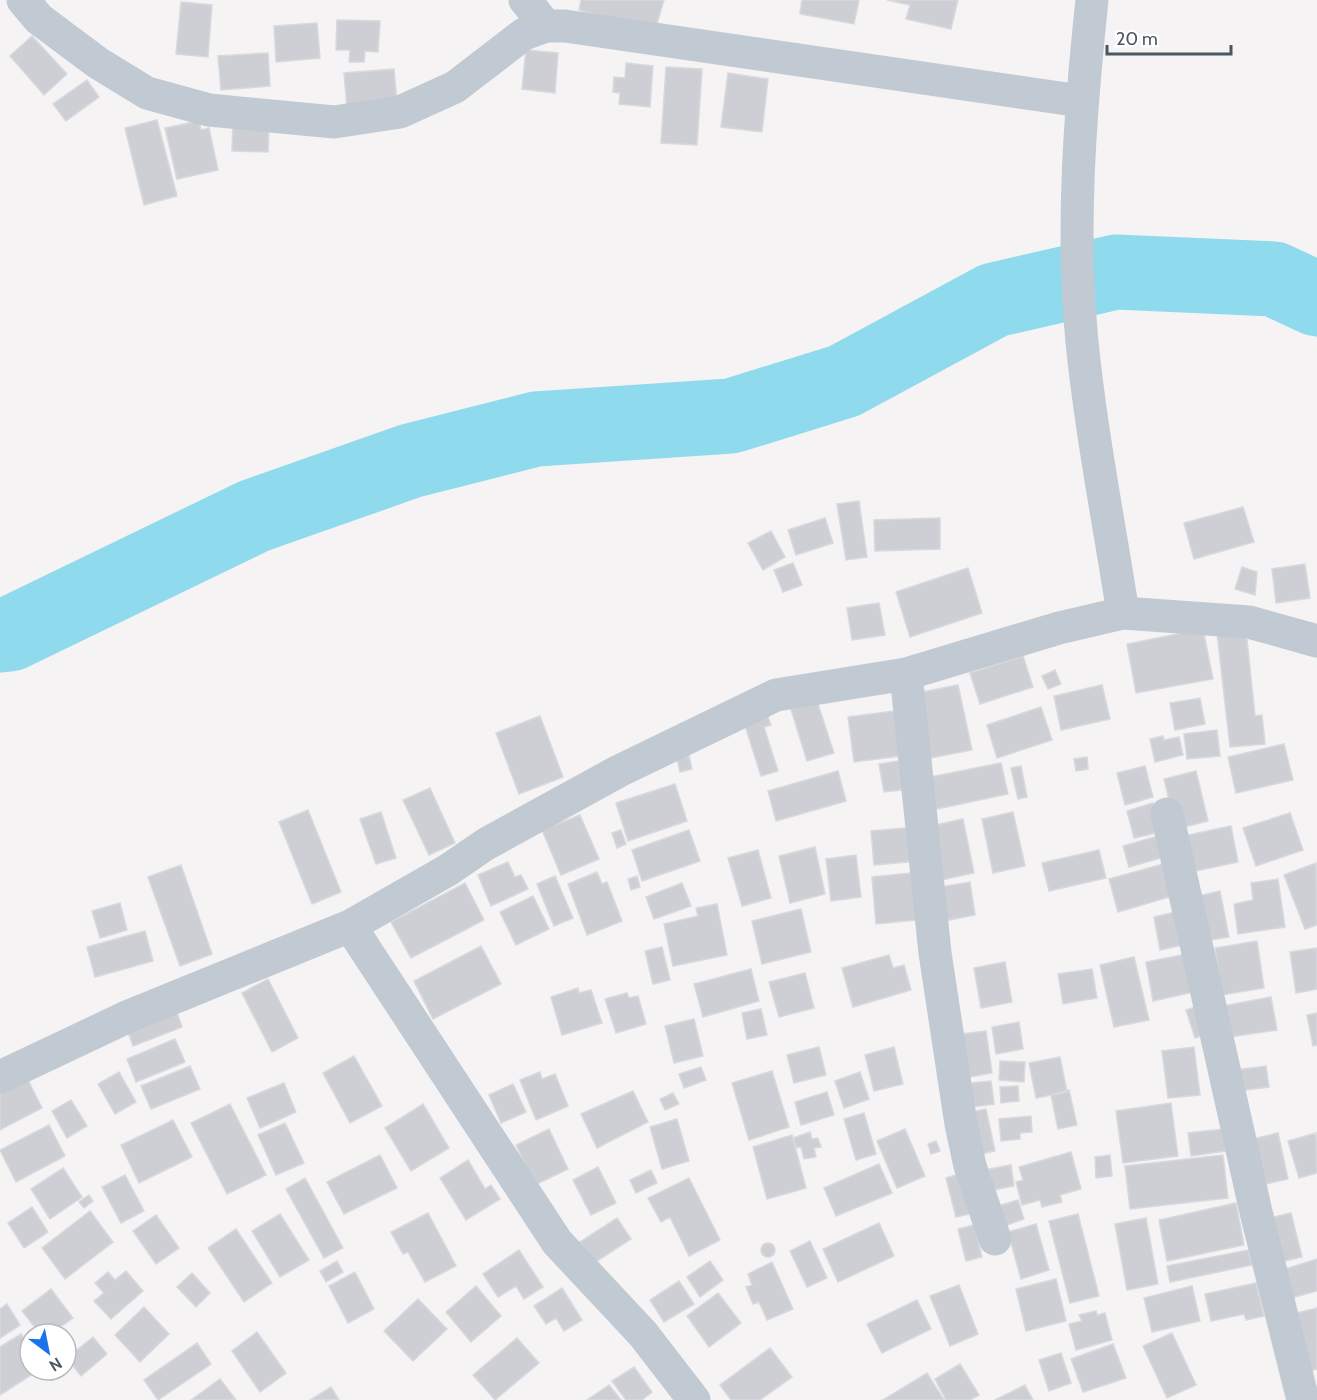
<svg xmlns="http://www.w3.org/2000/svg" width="1317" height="1400" font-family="Cabin,sans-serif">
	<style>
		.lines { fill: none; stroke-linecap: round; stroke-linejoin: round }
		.river { stroke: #90daee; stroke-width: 75 }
		.building { fill: #cdcfd5; stroke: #d7d9de; stroke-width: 1.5 }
		.minor { stroke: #c1cad2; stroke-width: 33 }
	</style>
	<rect width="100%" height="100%" fill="#f5f3f3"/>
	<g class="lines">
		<path class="river" d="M0,635l10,-1 244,-118 156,-55 126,-32 195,-13 113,-35 150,-81 122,-28 158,7 43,20"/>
	</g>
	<path class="building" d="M581,0h83l-9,30 -76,-20z
		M802,0h57l-5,24 -54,-10z
		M887,0h71l-7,29 -45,-10 4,-14z
		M181,2l31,3 -4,52 -32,-3z
		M337,20l43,1 -2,31 -13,-1 -1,11h-15l1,-12h-14z
		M317,23l3,35 -44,4 -2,-36z
		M32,36l35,38 -23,21 -34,-39z
		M526,50l32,3 -3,40 -33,-4z
		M268,53l2,33 -49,4 -3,-34z
		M626,63l27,3 -3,41 -31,-3 1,-11 -7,-1 1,-15 11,1z
		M666,67l36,2 -5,76 -36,-2z
		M394,69l3,34 -50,5 -3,-35z
		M728,73l40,6 -6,53 -41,-5z
		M87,80l12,17 -33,24 -13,-17z
		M157,120l20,76 -33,9 -19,-77z
		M199,121l2,9 8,-2 9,42 -41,9 -12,-51z
		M233,122l36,2 -1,28 -36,-1z
		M859,501l8,56 -21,3 -9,-56z
		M1243,507l11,35 -60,17 -10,-36z
		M825,518l8,25 -37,12 -8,-25z
		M940,518v31l-65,2 -1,-31z
		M771,531l14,26 -22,13 -15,-27z
		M793,563l9,22 -19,7 -9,-22z
		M1305,564l5,34 -34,5 -4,-34z
		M1242,567l15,5 -2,23 -20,-6z
		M968,568l14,45 -72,24 -14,-45z
		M879,603l6,32 -33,5 -5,-32z
		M1203,629l10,50 -77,14 -9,-49z
		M1246,630l9,86 7,-1 3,29 -35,3 -13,-114z
		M1023,656l10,31 -53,17 -10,-31z
		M1055,670l6,14 -13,5 -6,-13z
		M958,685l14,65 -47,9 -13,-65z
		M1102,685l8,34 -49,11 -7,-34z
		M816,698l18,55 -27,8 -17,-55z
		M1200,698l5,26 -30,6 -5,-27z
		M1041,707l11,33 -55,18 -10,-33z
		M765,709l6,16 -7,2 14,44 -17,5 -19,-60z
		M894,711l6,45 -46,6 -6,-45z
		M540,716l23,61 -44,17 -23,-61z
		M1217,730l3,26 -33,3 -3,-25z
		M1163,736l1,4 15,-3 4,18 -28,7 -5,-23z
		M1284,744l9,36 -57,13 -8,-36z
		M689,756l3,13 -12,3 -3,-13z
		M1087,757l1,12 -12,2 -2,-12z
		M904,760l5,29 -25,3 -5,-28z
		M1001,763l7,31 -76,16 -7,-32z
		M1021,766l6,31 -9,2 -7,-31z
		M1145,766l8,31 -28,8 -8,-32z
		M838,771l8,30 -70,20 -8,-30z
		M1196,771l12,50 -32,8 -12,-50z
		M675,784l12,37 -59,20 -12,-38z
		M430,788l25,55 -26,12 -26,-55z
		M1153,803l8,29 -27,6 -7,-27z
		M308,810l33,82 -29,12 -33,-82z
		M381,812l15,46 -20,6 -16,-45z
		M1013,812l12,54 -32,7 -11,-54z
		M1290,813l13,37 -47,16 -13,-38z
		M580,815l19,44 -38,16 -19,-45z
		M963,819l11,54 -33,7 -10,-54z
		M1231,826l7,36 -52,11 -7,-36z
		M916,827l3,34 -45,4 -3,-34z
		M621,830l5,14 -9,4 -5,-15z
		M689,830l11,31 -58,20 -10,-31z
		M1162,835l6,21 -39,11 -6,-21z
		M815,847l10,47 -35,9 -11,-47z
		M758,850l13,48 -29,8 -14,-48z
		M1099,850l7,28 -57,13 -7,-28z
		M856,855l5,42 -30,4 -5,-42z
		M508,862l7,15 6,-2 7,14 -37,17 -13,-31z
		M1167,863l9,32 -58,17 -9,-33z
		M1316,863l1,62 -12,4 -21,-54z
		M181,865l31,89 -32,12 -32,-89z
		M597,872l5,12 5,-2 15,39 -35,14 -19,-51z
		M911,873l5,47 -40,4 -4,-47z
		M555,876l18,42 -19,8 -17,-42z
		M637,876l3,11 -9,3 -3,-11z
		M1278,879l7,48 -47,7 -4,-30 19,-4 -2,-17z
		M970,882l5,33 -36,7 -5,-34z
		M465,883l19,37 -73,38 -20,-36z
		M682,883l9,23 -37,13 -8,-22z
		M1220,891l9,46 -30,5 -9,-44z
		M533,896l16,33 -33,16 -16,-33z
		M120,903l7,27 -27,8 -8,-27z
		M717,904l10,51 -54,11 -9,-42 34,-8 -2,-8z
		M801,909l10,43 -49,12 -10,-43z
		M1180,911l7,33 -27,6 -6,-33z
		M145,931l8,30 -58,16 -8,-30z
		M1257,941l7,47 -42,7 -7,-47z
		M481,946l20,38 -68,35 -19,-38z
		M662,947l8,33 -17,4 -8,-33z
		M1317,948v41l-21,4 -6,-41z
		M1187,954l7,38 -41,9 -7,-39z
		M889,955l4,13 11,-3 7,25 -58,17 -11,-39z
		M1134,957l15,63 -35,7 -14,-62z
		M1005,962l7,40 -31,6 -7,-40z
		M751,969l8,32 -56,16 -9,-33z
		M1092,969l5,29 -34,6 -5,-30z
		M805,973l9,35 -35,9 -10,-35z
		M268,979l30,59 -26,14 -30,-59z
		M578,988l1,5 12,-3 11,33 -40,12 -11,-38z
		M627,993l2,5 9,-2 8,28 -30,9 -11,-34z
		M1271,997l6,33 -54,8 -5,-31z
		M173,1001l9,26 -49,19 -9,-26z
		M1198,1006l9,28 -12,4 -9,-28z
		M761,1009l6,26 -20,4 -5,-26z
		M1317,1013v32l-4,1 -6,-31z
		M694,1019l9,37 -29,7 -9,-37z
		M1019,1022l4,27 -27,5 -4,-27z
		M986,1031l6,42 -33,6 -6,-44z
		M175,1039l10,23 -49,20 -9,-23z
		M819,1047l7,28 -32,8 -7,-28z
		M894,1047l9,37 -29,7 -9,-36z
		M1194,1047l6,48 -32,3 -6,-47z
		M354,1056l28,50 -32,17 -27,-50z
		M1060,1057l7,35 -31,6 -7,-35z
		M1000,1061l25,1 -1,20 -25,-2z
		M190,1066l10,23 -49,20 -10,-23z
		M1266,1066l3,21 -38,5 -3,-21z
		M701,1067l5,13 -22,8 -5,-14z
		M772,1071l17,56 -40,13 -17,-57z
		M119,1072l17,30 -21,12 -17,-30z
		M540,1072l2,7 13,-5 13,32 -32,14 -16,-40z
		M860,1072l9,27 -25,9 -9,-27z
		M25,1074l17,34 -42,22v-43z
		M991,1081l3,23 -29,4 -3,-24z
		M284,1083l12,29 -36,16 -13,-30z
		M513,1084l13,28 -25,11 -12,-28z
		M1018,1086l1,15 -18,2 -1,-16z
		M1069,1090l8,35 -19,4 -7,-34z
		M633,1091l15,31 -51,26 -16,-34z
		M827,1092l7,23 -33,10 -6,-23z
		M673,1093l6,11 -14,6 -5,-11z
		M71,1100l16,26 -20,12 -15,-27z
		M1171,1103l7,53 -55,7 -7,-52z
		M230,1104l36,71 -39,19 -36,-71z
		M423,1104l26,44 -38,23 -26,-43z
		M986,1109l9,42 -20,4 -10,-42z
		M864,1113l12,41 -20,6 -12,-41z
		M1031,1116l1,16 -12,1v6l-19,2 -2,-22z
		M677,1119l12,42 -27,8 -12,-42z
		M173,1120l19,37 -53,26 -18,-38z
		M285,1123l19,40 -28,12 -18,-40z
		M49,1125l16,31 -49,26 -16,-32z
		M549,1129l19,40 -33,16 -19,-40z
		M905,1129l20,47 -28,12 -20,-47z
		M1223,1129l3,22 -35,5 -3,-23z
		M810,1132l2,7 6,-1 3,9 -7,1 2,9 -12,2 -3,-12 -5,1 -3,-10z
		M1278,1133l10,46 -22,5 -18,-44z
		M1316,1133l1,40 -18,5 -11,-37z
		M792,1135l14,53 -39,11 -14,-52z
		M936,1141l4,10 -9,3 -3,-10z
		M1071,1152l10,37 -21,6 2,7 -20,5 -2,-7 -18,5 -6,-23 7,-2 -4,-13z
		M380,1155l17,33 -53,26 -17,-32z
		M1110,1155l2,21 -16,2 -1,-21z
		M1223,1155l5,43 -98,11 -5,-43z
		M468,1160l17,29 6,-4 9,14 -34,21 -26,-42z
		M879,1164l13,29 -56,23 -12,-28z
		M1011,1165l3,21 -21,4 -4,-21z
		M598,1167l18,36 -25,12 -18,-35z
		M63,1168l19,29 -32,22 -19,-30z
		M651,1170l6,13 -21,10 -6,-13z
		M962,1173l11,40 -17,4 -10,-39z
		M125,1175l19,36 -23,12 -19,-36z
		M305,1178l38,70 -19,10 -38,-69z
		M689,1178l31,62 -31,16 -19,-39 -9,5 -13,-24z
		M89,1195l4,6 -9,7 -5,-6z
		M1018,1200l6,19 -20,7 -6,-20z
		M1236,1203l8,42 -77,16 -8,-41z
		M32,1207l16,25 -24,16 -16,-25z
		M90,1211l23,31 -48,37 -23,-31z
		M428,1213l28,53 -31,16 -17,-30 -5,2 -12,-22z
		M1291,1213l11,44 -26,6 -10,-44z
		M280,1214l29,46 -29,17 -28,-46z
		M1078,1214l21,82 -29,7 -21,-82z
		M156,1215l23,33 -23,16 -23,-33z
		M617,1218l14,21 -37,24 -14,-21z
		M1146,1218l12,66 -31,6 -12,-66z
		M879,1223l15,33 -56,26 -15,-33z
		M1036,1224l13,46 -28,9 -13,-47z
		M974,1225l8,32 -16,4 -8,-32z
		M236,1229l36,54 -28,19 -36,-54z
		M810,1241l17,37 -20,9 -17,-36z
		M761 1250a7 7 0 1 1 14 0a7 7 0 1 1-14 0Z
		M519,1250l24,37 -19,12 -8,-13 -18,11 -15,-23z
		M1248,1250l4,15 -82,17 -3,-16z
		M1317,1259v32l-26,7 -9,-28z
		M337,1261l6,11 -17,10 -6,-11z
		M710,1261l13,19 -23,17 -13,-20z
		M772,1262l21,47 -26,11 -8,-18 -6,2 -7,-17 6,-2 -4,-11z
		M126,1271l17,20 -32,28 -17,-18 10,-8 -9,-10 13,-11 7,8z
		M355,1272l19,37 -26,14 -19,-37z
		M192,1273l18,20 -14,14 -19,-20z
		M1056,1279l10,42 -40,10 -10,-42z
		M679,1281l15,23 -30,18 -14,-22z
		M1256,1283l8,33 -18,4 -2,-6 -33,7 -6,-27z
		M959,1285l19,49 -28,12 -20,-50z
		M476,1286l25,30 -30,26 -25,-30z
		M1192,1286l8,35 -48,11 -8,-34z
		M562,1288l20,32 -18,11 -8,-13 -10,6 -12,-18z
		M51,1289l22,29 -23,16h-10l-18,-23z
		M718,1293l23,30 -32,24 -22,-31z
		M418,1299l29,30 -34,32 -29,-30z
		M917,1300l14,29 -49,24 -15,-29z
		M7,1304l13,21 -20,13v-29z
		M144,1307l25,27 -29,28 -25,-27z
		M1317,1308v61l-19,5 -14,-58z
		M1096,1311l1,4 8,-2 7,27 -36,10 -7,-26 13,-3 -3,-6z
		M257,1332l29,41 -26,19 -28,-41z
		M1172,1333l24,52 -29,13 -24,-52z
		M21,1334l9,14v22h9l-39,25v-48z
		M93,1337l14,17 -26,22 -14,-18z
		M517,1338l22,25 -44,37 -22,-25z
		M197,1343l14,21 -53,36 -14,-20z
		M1113,1344l13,34 -43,14 -12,-33z
		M770,1348l22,29 -32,23h-29l-11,-15z
		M1061,1353l10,30 -22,8 -10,-31z
		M960,1364l19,31 -9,5h-24l-11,-21z
		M634,1367l18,25 -10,8h-16l-14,-19z
		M927,1373l17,27h-61z
		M220,1379l16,21h-45z
		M609,1385l12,15h-34z
		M1025,1385l8,15h-38z
		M331,1387l8,13h-29z"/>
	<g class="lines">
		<path class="minor" d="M23,0l16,19 59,44 49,30 62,17 125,12 66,-10 55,-25 69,-53 22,-8h19l516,75
			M525,0l21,26
			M1092,0c-12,113 -21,229 -10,342 9,90 27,181 41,271
			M906,674l29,279 26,171 9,42 25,73
			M1167,814l89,398 47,188
			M350,926l207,316 86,92 51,66
			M0,1077l129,-61 221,-90 98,-56 38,-26 133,-73 157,-76 130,-21 153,-46 64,-15 126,9 68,19"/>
	</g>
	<g transform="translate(48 1352) rotate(148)"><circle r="28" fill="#ffffff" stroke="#b7bbc0" stroke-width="1.5"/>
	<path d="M0-4.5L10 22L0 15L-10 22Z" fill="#1a73e8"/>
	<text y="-9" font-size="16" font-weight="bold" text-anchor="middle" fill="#4a5661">N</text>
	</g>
	<path d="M1107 45v9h124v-9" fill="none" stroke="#4a5661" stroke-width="3"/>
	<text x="1116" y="45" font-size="18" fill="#4a5661" stroke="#ffffff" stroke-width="4.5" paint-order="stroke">20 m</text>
</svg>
